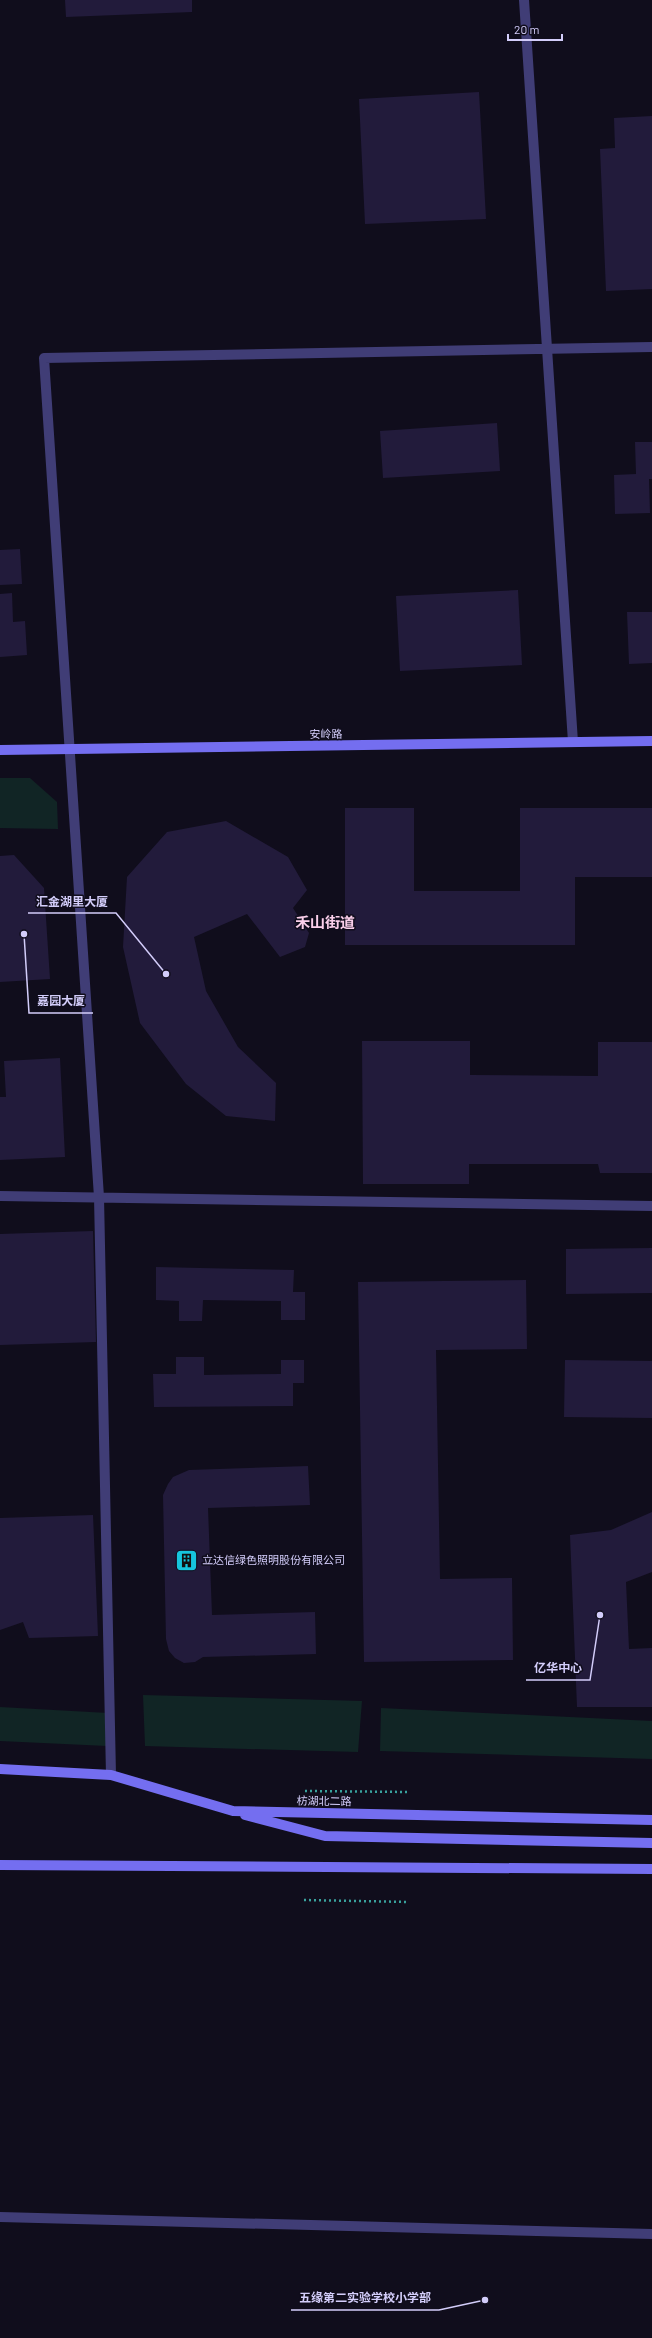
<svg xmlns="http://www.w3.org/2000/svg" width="652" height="2338" font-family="Barlow,'Noto Sans SC',sans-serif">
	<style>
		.park { fill: #112525 }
		.building { fill: #221b3b }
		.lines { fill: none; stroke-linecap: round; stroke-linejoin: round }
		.path { stroke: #39a39e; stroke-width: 2.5; stroke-dasharray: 2 3; stroke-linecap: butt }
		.street { stroke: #403d76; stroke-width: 10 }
		.secondary { stroke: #746ef0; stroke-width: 10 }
		.labels { text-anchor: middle; stroke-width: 3; stroke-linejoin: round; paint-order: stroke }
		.street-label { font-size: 11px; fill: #d3cdfa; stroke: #100d1c }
		.poi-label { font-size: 11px; fill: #d3cdfa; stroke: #100d1c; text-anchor: start }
		.district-label { font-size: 15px; font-weight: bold; fill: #facfea; stroke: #100d1c }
		.leader { fill: none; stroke: #d3cdfa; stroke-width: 1.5 }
		.callout-dot { fill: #d3cdfa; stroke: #100d1c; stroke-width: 1.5 }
		.callout-label { font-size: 12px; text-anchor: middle; font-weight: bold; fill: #d3cdfa; stroke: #100d1c; stroke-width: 3; stroke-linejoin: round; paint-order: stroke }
	</style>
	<rect width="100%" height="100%" fill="#100d1c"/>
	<path class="park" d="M0,778h30l27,24 1,27 -58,-1z
		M143,1695l219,6 -4,51 -213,-6z
		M0,1707l108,6 -1,33 -107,-5z
		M381,1708l271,13v38l-272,-8z"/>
	<path class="building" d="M65,0h127v12l-126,5z
		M479,92l7,127 -121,5 -6,-125z
		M652,116v173l-46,2 -6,-142 15,-1 -1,-30z
		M497,423l3,48 -117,7 -3,-47z
		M635,442h17v37h-3l1,34 -35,1 -1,-39 22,-1z
		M20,549l2,35 -22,1v-35z
		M518,590l4,75 -122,6 -4,-75z
		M12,593l1,29 12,-1 2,34 -27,2v-63z
		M627,612h25v51l-23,1z
		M345,808h69v83h106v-83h132v69h-77v68h-230z
		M226,821l62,36 19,33 -14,18 16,25 -4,14 -25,10 -33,-43 -53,23 12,54 32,56 38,36 -1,38 -49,-5 -40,-32 -46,-61 -17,-76 4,-70 40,-45z
		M14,855l30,33 6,91 -50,3v-126z
		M362,1041h108v34l128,1v-34h54v131h-52l-2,-9h-129v20h-106z
		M60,1058l5,99 -65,3v-63h6l-2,-36z
		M93,1231l3,111 -96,3v-111z
		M652,1248v45l-86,1v-45z
		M156,1267l138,3 -1,22h12v28h-24v-19l-78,-1 -1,21h-23v-20l-23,-1z
		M526,1280l1,69 -91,1 4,229 72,-1 1,82 -149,2 -6,-380z
		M176,1357h28v18l77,-1v-14h23v23h-11v23l-139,1 -1,-33h23z
		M565,1360l87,1v57l-88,-1z
		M308,1466l2,39 -102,3 4,107 103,-3 1,42 -113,3 -8,5 -11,1 -9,-5 -6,-7 -3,-12 -3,-144 5,-11 5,-7 16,-7z
		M652,1512v60l-26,10 3,67 23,-1v59h-75l-7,-172 41,-5z
		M93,1515l5,121 -69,2 -6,-16 -23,8v-112z"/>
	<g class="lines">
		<path class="path" d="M305,1791l105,1
			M304,1900l105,2"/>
		<path class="street" d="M524,0l49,742
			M0,1196l652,10
			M111,1775l-12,-578 -55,-839 608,-11
			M0,2217l652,17"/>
		<path class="secondary" d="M0,750l652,-9
			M0,1769l111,6 122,36 419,9
			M245,1815l80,21 327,7
			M0,1865l652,4"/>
	</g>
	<defs>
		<symbol id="building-square" viewBox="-11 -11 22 22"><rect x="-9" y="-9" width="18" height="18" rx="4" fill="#16c5dd" stroke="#100d1c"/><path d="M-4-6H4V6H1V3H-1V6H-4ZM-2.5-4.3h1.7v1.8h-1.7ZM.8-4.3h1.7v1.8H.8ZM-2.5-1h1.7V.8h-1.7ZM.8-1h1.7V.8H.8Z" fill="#111"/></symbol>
	</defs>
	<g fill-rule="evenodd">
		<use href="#building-square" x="174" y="1548" width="25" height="25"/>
	</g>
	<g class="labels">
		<g class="street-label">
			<text transform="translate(326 734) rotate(-1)" y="4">安岭路</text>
			<text transform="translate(324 1801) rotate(1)" y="4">枋湖北二路</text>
		</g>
		<g class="poi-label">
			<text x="202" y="1564">立达信绿色照明股份有限公司</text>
		</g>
		<g class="district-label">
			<text x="325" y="928">禾山街道</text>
		</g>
	</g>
	<path class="leader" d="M166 974L116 913H28M24 934L29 1013H93M600 1615L590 1680H526M485 2300L439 2310H291"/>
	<g class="callout-dot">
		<circle cx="166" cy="974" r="4"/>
		<circle cx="24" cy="934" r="4"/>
		<circle cx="600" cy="1615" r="4"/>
		<circle cx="485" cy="2300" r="4"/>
	</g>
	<g class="callout-label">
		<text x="72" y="906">汇金湖里大厦</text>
		<text x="61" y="1005">嘉园大厦</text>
		<text x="558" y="1672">亿华中心</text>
		<text x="365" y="2302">五缘第二实验学校小学部</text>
	</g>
	<path d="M508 34v6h54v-6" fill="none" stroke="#d3cdfa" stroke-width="2"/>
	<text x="514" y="34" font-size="12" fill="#d3cdfa" stroke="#100d1c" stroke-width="3" paint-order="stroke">20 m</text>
</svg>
